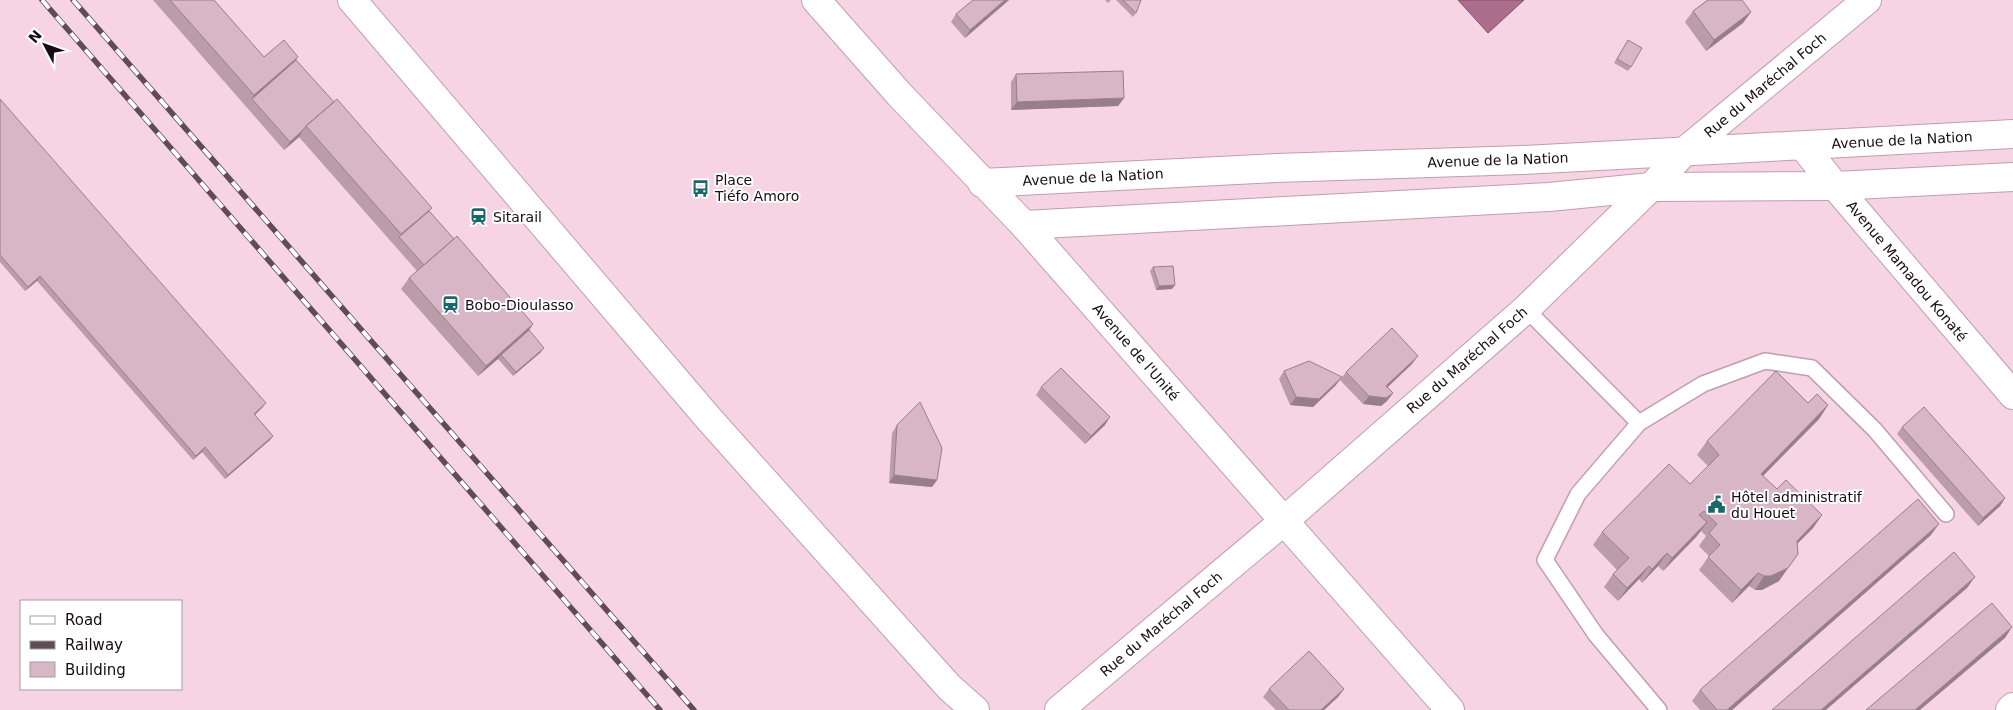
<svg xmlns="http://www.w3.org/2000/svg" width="2013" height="710" font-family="'DejaVu Sans',sans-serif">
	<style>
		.water { fill: #ac6e8c; stroke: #7f5167 }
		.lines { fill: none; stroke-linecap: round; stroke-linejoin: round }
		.service-casing { stroke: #bf9ead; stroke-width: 18 }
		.minor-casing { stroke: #bf9ead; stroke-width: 30 }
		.tertiary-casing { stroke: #bf9ead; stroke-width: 30 }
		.secondary-casing { stroke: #bf9ead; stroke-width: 30 }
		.service { stroke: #fff; stroke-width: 15 }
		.minor { stroke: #fff; stroke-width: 28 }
		.tertiary { stroke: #fff; stroke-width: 28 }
		.secondary { stroke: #fff; stroke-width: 28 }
		.rail-casing { stroke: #5f4c54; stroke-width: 5.5 }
		.rail { stroke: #fff; stroke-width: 4; stroke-dasharray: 11; stroke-linecap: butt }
		.wall { fill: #ba9da9 }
		.shaded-wall { fill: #977f8a }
		.building { fill: #d8b6c5; stroke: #977f8a }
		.labels { text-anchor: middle; stroke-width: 4; stroke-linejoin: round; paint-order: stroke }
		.street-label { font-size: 14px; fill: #170c11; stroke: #fff }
		.poi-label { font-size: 14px; fill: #170c11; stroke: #fff; text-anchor: start }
	</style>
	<rect width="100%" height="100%" fill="#f7d4e4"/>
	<path class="water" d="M1458,0h66l-36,33z"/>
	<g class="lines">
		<defs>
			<path id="service" d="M1526,309l113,114 64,-39 62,-23 47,7 63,62 71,84
				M1639,423l-61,71 -33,66 51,75 63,75"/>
			<path id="minor" d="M352,0l357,419 240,268 26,23
				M1803,146l32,40 178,209
				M1059,710l226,-190 241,-211 125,-122 35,-37 181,-150
				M2010,710l3,-3"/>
			<path id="tertiary" d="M1024,225l426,485"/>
			<path id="secondary" d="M816,0l83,94 125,131 525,-28 102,-10 184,-1 178,-9
				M982,183l294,-15 247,-8 490,-26"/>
		</defs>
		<use href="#service" class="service-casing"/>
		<use href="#minor" class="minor-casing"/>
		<use href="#tertiary" class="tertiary-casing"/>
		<use href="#secondary" class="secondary-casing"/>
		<use href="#service" class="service"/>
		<use href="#minor" class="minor"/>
		<use href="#tertiary" class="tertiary"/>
		<use href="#secondary" class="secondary"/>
		<defs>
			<path id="rail" d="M42,0l618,710
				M73,0l621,710"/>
		</defs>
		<use href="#rail" class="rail-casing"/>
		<use href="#rail" class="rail"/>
	</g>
	<path class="wall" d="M153,0h61l50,57h34l-2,3 158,179 79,85 -4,6 12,22 -28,24 -15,-17 -20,17 -77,-87 8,-11 8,-7 -118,-134 -15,13z
		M973,0h36l-44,38 -14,-16 5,-8z
		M1105,0h6l-3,3z
		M1116,0h25l-5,13 -3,4z
		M1707,0h35l9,12 -8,11 -37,28 -21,-29 8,-11z
		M1628,40l3,27 -3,4 -14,-8z
		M1016,74l108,24 -6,8 -107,4v-28z
		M0,99l263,308 -8,8 18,21 -3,4 -45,39 -23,-27 -9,8 -156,-179 -12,10 -25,-29z
		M1153,267l22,18 -3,4 -16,1 -6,-19z
		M1412,364l-24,23 5,6 -6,8 -6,5 -18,-2 -23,-24 6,-8z
		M1284,371l52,14 -23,22 -23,-2 -11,-26z
		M1041,387l64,38 -20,19 -49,-49z
		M1808,403l20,2 -9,14 -56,57 14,13 45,26 -9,13 -16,16 -18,37 -17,9h-7l-6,-4 -17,17 -33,-33 10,-14 -10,-10 7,-10 -5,-5 -4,5 -34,35 -5,-5 -16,17 -3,-4 -21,22 -14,-14 9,-13 4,-4 -24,-25 9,-13 88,-48 18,-18 -11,-11 10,-14z
		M897,425l40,55 -5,7 -43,-4 3,-50z
		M1902,427l103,71 -5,8 -22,20 -81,-92z
		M1931,535l-199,175h-32l-8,-9 8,-11z
		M1269,689h75l-6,8 -14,13h-48l-13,-13z"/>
	<path class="shaded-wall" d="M1005,0h4l-44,38 5,-8z
		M1751,12l-8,11 -37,28 8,-11z
		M298,57l-7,10 -39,32 2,-4z
		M1124,98l-6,8 -107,4 6,-8z
		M303,130l-4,7 -15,13 6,-8z
		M40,276l-3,5 -12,10 3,-4z
		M1175,285l-3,4 -16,1 3,-4z
		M533,324l-7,11 -25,20 -3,4 -20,17 8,-10z
		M544,348l-3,4 -28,24 3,-4z
		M1418,356l-6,8 -31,29 5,-7z
		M1342,377l-6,8 -23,22 -23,-2 6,-8z
		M1393,393l-6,8 -6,5 -18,-2 6,-8z
		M266,403l-3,4 -12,11 3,-4z
		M1828,405l-9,14 -67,68 9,-13z
		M1110,417l-5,8 -20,19 6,-8z
		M273,436l-3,4 -45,39 3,-4z
		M205,447l-3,5 -9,8 3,-4z
		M894,475l43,5 -5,7 -43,-4z
		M2005,498l-5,8 -22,20 5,-8z
		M1822,515l-9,13 -26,26 10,-13z
		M1707,522l-10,14 -34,35 9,-13z
		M1939,524l-8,11 -199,175h-5z
		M1667,553l-9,13 -16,17 10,-14z
		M1649,566l-10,13 -21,22 9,-13z
		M1789,567l-10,14 -17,9h-7l9,-14z
		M1758,573l-9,13 -17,17 9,-13z
		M1975,577l-8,11 -141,122h-5z
		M2012,627l-7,11 -85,72h-5z
		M1344,689l-6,8 -14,13h-3z"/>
	<path class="building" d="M170,0h44l50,57 20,-17 14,17 -44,38z
		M973,0h32l-35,30 -14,-16z
		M1123,0h18l-5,13z
		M1708,0h34l9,12 -37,28 -21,-29z
		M1628,40l14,8 -11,19 -14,-8z
		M296,60l38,42 -28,24 -3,4 -13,12 -38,-43z
		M1123,71l1,27 -107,4 -1,-28z
		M0,99l266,304 -12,11 19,22 -45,39 -23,-28 -9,9 -156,-180 -12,11 -28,-32z
		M337,99l95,109 -31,26 -95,-108z
		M429,211l25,28 -30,26 -25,-28z
		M457,236l76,88 -47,42 -77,-88z
		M1173,266l2,19 -16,1 -6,-19z
		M1392,328l26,28 -32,30 7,7 -7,5 -17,-2 -23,-24z
		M529,330l15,18 -28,24 -15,-17z
		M1309,361l33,16 -23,22 -23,-2 -12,-26z
		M1061,368l49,49 -19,19 -50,-49z
		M1776,371l32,32 9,-9 11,11 -67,69 16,15 9,-9 36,35 -25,26 1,13 -10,14 -17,8h-7l-6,-3 -17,17 -33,-33 12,-12 -11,-12 8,-9 -13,-13 -5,4 8,7 -35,36 -5,-5 -15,16 -3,-3 -22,22 -14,-14 16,-16 -27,-26 67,-68 21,20 29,-29 -12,-14z
		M920,402l22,46 -5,32 -43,-5 3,-50z
		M1924,407l81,91 -22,20 -81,-91z
		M1918,499l21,25 -212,186h-10l-17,-20z
		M1954,552l21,25 -154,133h-49z
		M1992,603l20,24 -97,83h-49z
		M1309,651l35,38 -23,21h-32l-20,-21z"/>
	<defs>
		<symbol id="bus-bare" viewBox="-9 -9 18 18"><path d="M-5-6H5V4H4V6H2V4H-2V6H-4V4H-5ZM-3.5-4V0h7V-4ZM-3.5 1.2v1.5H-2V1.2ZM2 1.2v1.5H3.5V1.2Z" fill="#1b686c" stroke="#fff" stroke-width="2.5" paint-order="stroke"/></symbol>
		<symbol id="station-bare" viewBox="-9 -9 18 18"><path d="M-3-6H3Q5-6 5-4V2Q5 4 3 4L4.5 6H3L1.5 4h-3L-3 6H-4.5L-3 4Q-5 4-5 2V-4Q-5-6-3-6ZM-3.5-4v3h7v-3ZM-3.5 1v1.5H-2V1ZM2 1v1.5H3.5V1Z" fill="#1b686c" stroke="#fff" stroke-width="2.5" paint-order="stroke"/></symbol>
		<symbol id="civic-bare" viewBox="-9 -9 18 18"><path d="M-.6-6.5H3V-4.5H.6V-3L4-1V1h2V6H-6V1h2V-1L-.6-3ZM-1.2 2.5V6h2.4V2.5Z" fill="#1b686c" stroke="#fff" stroke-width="2.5" paint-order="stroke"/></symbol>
	</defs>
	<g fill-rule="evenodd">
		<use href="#bus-bare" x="688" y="176" width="25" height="25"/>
		<use href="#station-bare" x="466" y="204" width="25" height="25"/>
		<use href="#station-bare" x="438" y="292" width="25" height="25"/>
		<use href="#civic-bare" x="1704" y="492" width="25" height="25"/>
	</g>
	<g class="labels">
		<g class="street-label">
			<text transform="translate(1765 85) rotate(-40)" y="5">Rue du Maréchal Foch</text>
			<text transform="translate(1902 140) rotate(-3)" y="5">Avenue de la Nation</text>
			<text transform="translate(1498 160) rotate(-2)" y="5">Avenue de la Nation</text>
			<text transform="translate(1093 177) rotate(-3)" y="5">Avenue de la Nation</text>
			<text transform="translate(1907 271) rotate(50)" y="5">Avenue Mamadou Konaté</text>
			<text transform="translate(1136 352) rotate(49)" y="5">Avenue de l'Unité</text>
			<text transform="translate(1467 360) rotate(-41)" y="5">Rue du Maréchal Foch</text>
			<text transform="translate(1161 624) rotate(-40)" y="5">Rue du Maréchal Foch</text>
		</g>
		<g class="poi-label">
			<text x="715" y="185">Place<tspan x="715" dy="16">Tiéfo Amoro</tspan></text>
			<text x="493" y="222">Sitarail</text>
			<text x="465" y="310">Bobo-Dioulasso</text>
			<text x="1731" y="502">Hôtel administratif<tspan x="1731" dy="16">du Houet</tspan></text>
		</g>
	</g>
	<rect x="20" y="600" width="162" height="90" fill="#ffffff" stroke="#a29ea0"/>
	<rect x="30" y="616" width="25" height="8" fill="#ffffff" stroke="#a29ea0"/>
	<text x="65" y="625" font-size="15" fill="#170c11">Road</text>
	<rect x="30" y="641" width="25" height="8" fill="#5f4c54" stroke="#a29ea0"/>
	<text x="65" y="650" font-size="15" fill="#170c11">Railway</text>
	<rect x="30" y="662" width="25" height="15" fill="#d8b6c5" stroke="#a29ea0"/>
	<text x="65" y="675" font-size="15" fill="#170c11">Building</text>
	<g transform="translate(45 45) rotate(311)" stroke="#ffffff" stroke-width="4" paint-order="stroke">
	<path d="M0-4L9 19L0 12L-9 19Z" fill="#170c11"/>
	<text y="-8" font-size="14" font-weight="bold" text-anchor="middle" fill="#170c11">N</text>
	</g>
</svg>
